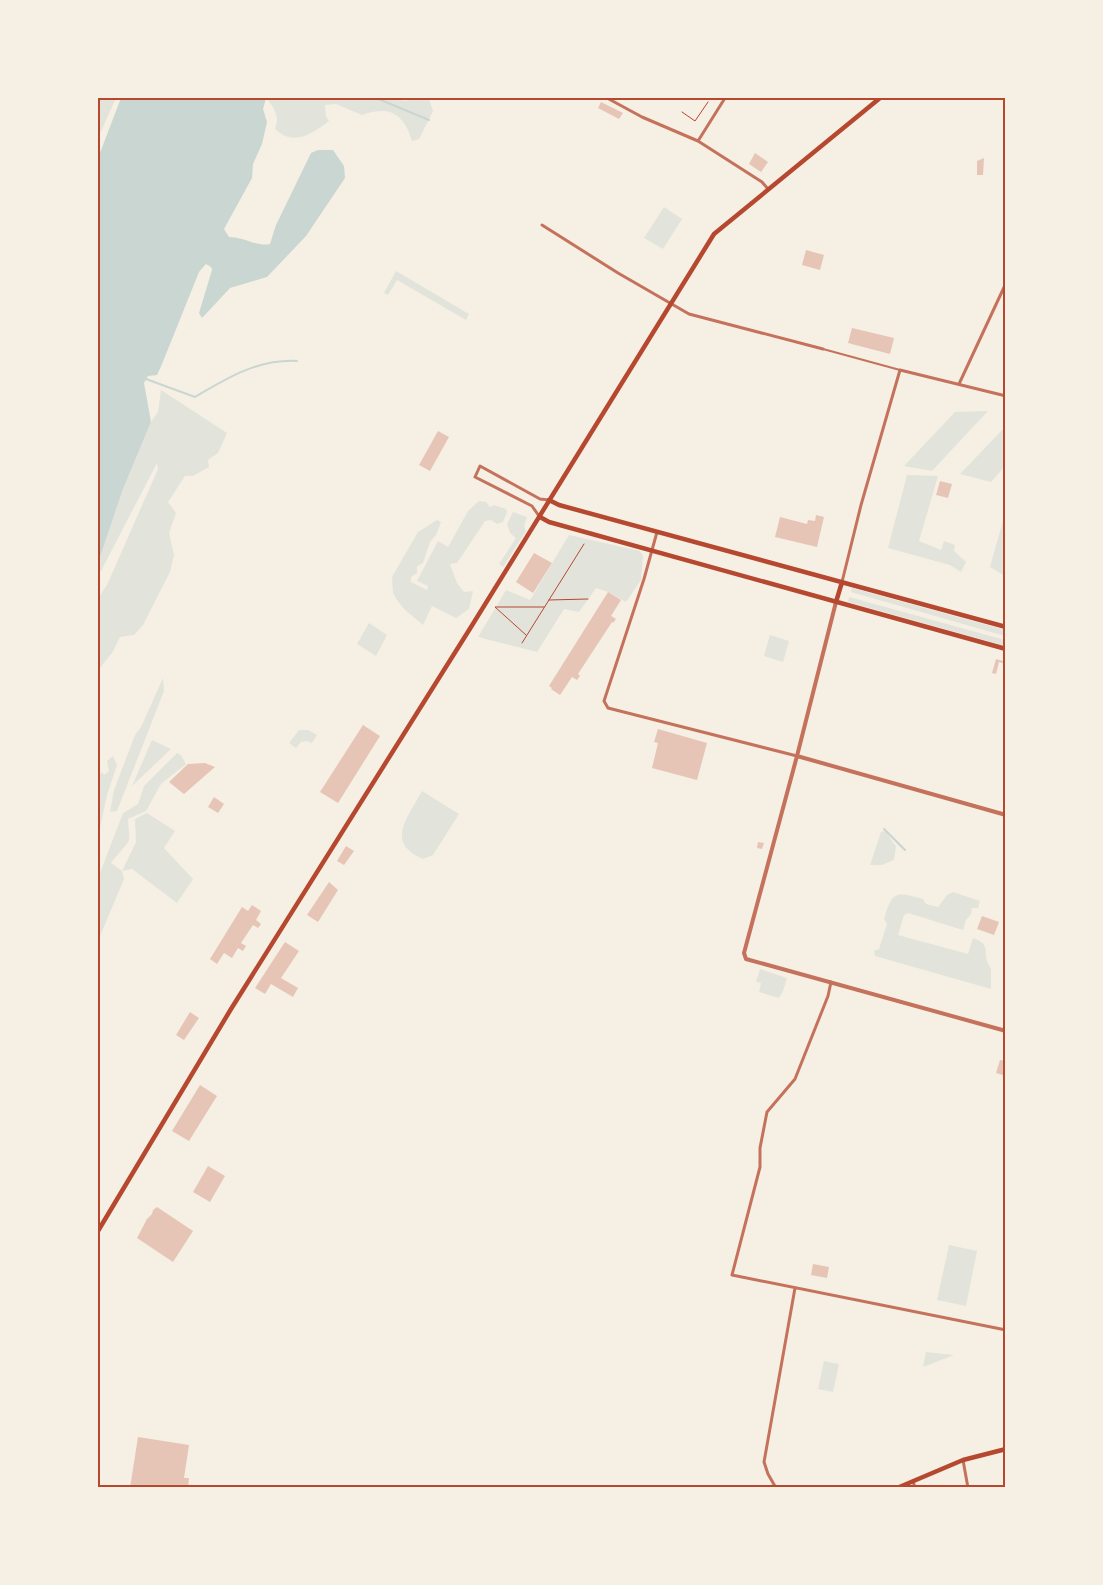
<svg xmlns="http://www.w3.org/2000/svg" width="1103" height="1585" font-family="'Exo 2',sans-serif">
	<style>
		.green { fill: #e2e4dc }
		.water { fill: #c9d6d2 }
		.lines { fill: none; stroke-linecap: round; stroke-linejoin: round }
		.stream { stroke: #c9d6d2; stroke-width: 2 }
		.building { fill: #e6c5b7 }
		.path { stroke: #b5482f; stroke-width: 1 }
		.service { stroke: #c5725c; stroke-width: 2 }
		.minor { stroke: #c5725c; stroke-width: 3 }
		.tertiary { stroke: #c5725c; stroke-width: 4 }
		.secondary { stroke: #b5482f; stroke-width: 4.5 }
		.neatline { fill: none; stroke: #b5482f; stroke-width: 2 }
	</style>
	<rect width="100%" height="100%" fill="#f6efe4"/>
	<path class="green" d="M98,98h18l-18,40z
		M267,98h127l1,1 11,2 7,-3h13l3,1 4,12 -14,28 -7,2c-8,-28 -23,-36 -50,-26l-26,-11 -11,1 1,11 3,5c-10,8 -27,20 -40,16 -6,-1 -10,-5 -14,-8 5,-15 -1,-19 -8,-31z
		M664,207l18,12 -19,30 -19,-11z
		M396,271l73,43 -3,6 -69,-40 -9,15 -4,-2z
		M161,390l66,43 -9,20 -10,7 1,7 -16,9h-8l-17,26 8,11 -7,20 5,22 -4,17 -27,53 -9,10 -14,2 -8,16 -14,17v-72l9,-13 51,-116 -1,-6 -56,108 -3,1v-9l25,-74 28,-67 7,-10z
		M988,411l-56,60 -28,-5 51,-54z
		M1005,427v39l-14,16 -31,-8z
		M907,475l31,1 -19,65 22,9 3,-9 11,4 -1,6 12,11 -5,10 -11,-7 -62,-17z
		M479,501l7,1 4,5 4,-2 12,4 1,3 -4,10 -6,2 -6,-4 -6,1 -28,42 -7,1 7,19 7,9 9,-1 -4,18 -13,9 -24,-12 -9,19 -19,-16 -7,-9 -4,-7 -1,-16 26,-45 19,-12 4,2 -5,13 -6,7 -7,21 -6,3v7l-6,4v5l16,8 1,-4 -11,-5 21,-40 10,6 20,-36z
		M513,512l14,5 -3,9 2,5 -23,36 -4,-3 17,-26 -6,-5 -3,-9z
		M1005,513v63l-15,-9z
		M569,535l71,16 3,5 -2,24 -15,22 -18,-10 -12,-4 -17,24 -15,-3 -27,43 -59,-15 28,-47 24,10z
		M852,588l153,42v6l-154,-44z
		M849,597l156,43v6l-157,-44z
		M369,623l18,12 -11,21 -19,-12z
		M770,635l19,6 -6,21 -19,-6z
		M163,678l1,13 -47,120 -7,1 4,-22 21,-55 6,-8z
		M299,730h9l9,5 -5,8 -6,-2 -5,1 -5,6 -7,-5z
		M152,740l19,9 -39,37z
		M177,753l4,2 5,9 -25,20 -15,27 -18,8c0,6 2,15 1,21 -1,4 -14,17 -18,23l11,8 14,-29 -1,-23 12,-6 28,18 -11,17 29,31 -16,24 -45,-34 -10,2 2,8 -26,62v-63l25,-65 15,-9 6,-18z
		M113,756l4,9 -10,30 -9,42v-62l4,-3 2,3 5,-4 -2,-10z
		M422,791l37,23 -26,41 -10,4c-39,-17 -15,-41 -1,-68z
		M884,831c6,4 7,10 12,15l-2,14 -12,5h-12l11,-33z
		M953,892l27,9 -2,7h-6l-1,6 -5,6 -3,10 -55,-17 -4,2 -6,20 70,19 5,-16c21,7 7,17 18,30v21l-116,-33 -1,-5 5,-2 8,-25 -3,-5c8,-28 12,-28 39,-20l3,5 12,3 9,-12z
		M760,969l27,9 -4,13 -4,7 -20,-6 2,-9 -5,-1z
		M949,1245l28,6 -11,55 -29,-6z
		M926,1352l28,3 -31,12z
		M824,1361l15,3 -6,28 -15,-3z"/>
	<path class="water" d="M121,98h145l-3,11 4,13 -5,22 -9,20 -1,14 -28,51 5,8c15,0 28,10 41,7l6,-19 35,-72 7,-3h15l11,16 1,12 -39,58 -39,41 -37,11 -28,30 -3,-5 13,-43 -1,-3 -5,-3 -7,8 -37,92 -5,11 -9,1 -4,7 7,39 -28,67 -25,74v-405z"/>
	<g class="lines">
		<path class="stream" d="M376,98l53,22
			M146,379l49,18c32,-19 63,-38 102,-36
			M884,829l21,21"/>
	</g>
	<path class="building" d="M601,102l22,11 -4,6 -21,-11z
		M755,153l13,9 -7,10 -12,-8z
		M984,158l-1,17h-6v-14z
		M806,250l18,5 -4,15 -18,-5z
		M852,328l42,10 -4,16 -42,-11z
		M438,431l11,6 -19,34 -11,-6z
		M940,481l12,3 -4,14 -12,-3z
		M816,515l8,2 -7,30 -42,-10 5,-20 27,7 1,-4 7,1z
		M534,553l18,10 -19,30 -17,-11z
		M608,592l13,8 -10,16 5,3 -3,4 -1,-1 -34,52 2,2 -3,4 -5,-3 -12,18 -9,-6 1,-1 -3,-2z
		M996,659l10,3v2l-7,-2 -3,12 -4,-1z
		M363,725l17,11 -42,67 -18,-11z
		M658,729l49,14 -10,37 -45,-12 6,-25 -4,-1z
		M205,763l10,4 -31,27 -15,-12 19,-18z
		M214,797l10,7 -6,9 -10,-6z
		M758,842l6,1 -2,6 -5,-1z
		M346,846l8,5 -10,14 -7,-4z
		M329,882l9,8 -20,32 -11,-7z
		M252,905l9,6 -5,9 5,4 -3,4 -5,-3 -12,18 5,3 -3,5 -5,-3 -6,10 -8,-5 -7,11 -7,-5 32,-52 6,4z
		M982,916l17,6 -5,13 -17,-6z
		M285,942l14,9 -18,27 17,10 -5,9 -22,-13 -6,10 -10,-6z
		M190,1012l9,6 -15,22 -8,-5z
		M1000,1060l6,1v15l-10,-3z
		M200,1085l17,11 -28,45 -17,-10z
		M208,1166l17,10 -15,26 -17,-10z
		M157,1207l36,24 -20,31 -36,-24 10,-19 5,-5 1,-4z
		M813,1264l16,3 -2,11 -16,-3z
		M138,1437l51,8 -5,33h5l-1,10h-58z"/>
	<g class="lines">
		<path class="path" d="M682,112l13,9 13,-19
			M549,600l39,-1
			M526,635l-31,-28h49
			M522,643l62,-99"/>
		<path class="service" d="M823,349l77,21"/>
		<path class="minor" d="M607,98l35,19 56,24 64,41 6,7
			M698,141l27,-43
			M542,225l76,48 71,41 134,35
			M959,384l47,-101
			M539,516l-7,-10 -57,-29 5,-11 60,33 9,1
			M657,532l-13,47 -40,122 4,7 189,48
			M842,582l19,-77 39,-135 106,26
			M831,982l-3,14 -33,83 -28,33 -7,36v19l-28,108 274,55
			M963,1460l5,28
			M913,1481l2,7
			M776,1488l-8,-14 -4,-12 31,-174"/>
		<path class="tertiary" d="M836,602l-39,154 -53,197 2,6 260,72
			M797,756l209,59"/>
		<path class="secondary" d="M549,500l10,5 447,122
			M540,517l9,5 457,127
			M836,602l6,-20
			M98,1231l133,-222 240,-382 243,-393 166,-136
			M897,1488l66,-28 43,-11"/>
	</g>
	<rect width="1103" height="1585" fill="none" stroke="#f6efe4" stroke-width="198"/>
	<rect x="99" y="99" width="905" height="1387" class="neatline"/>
</svg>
